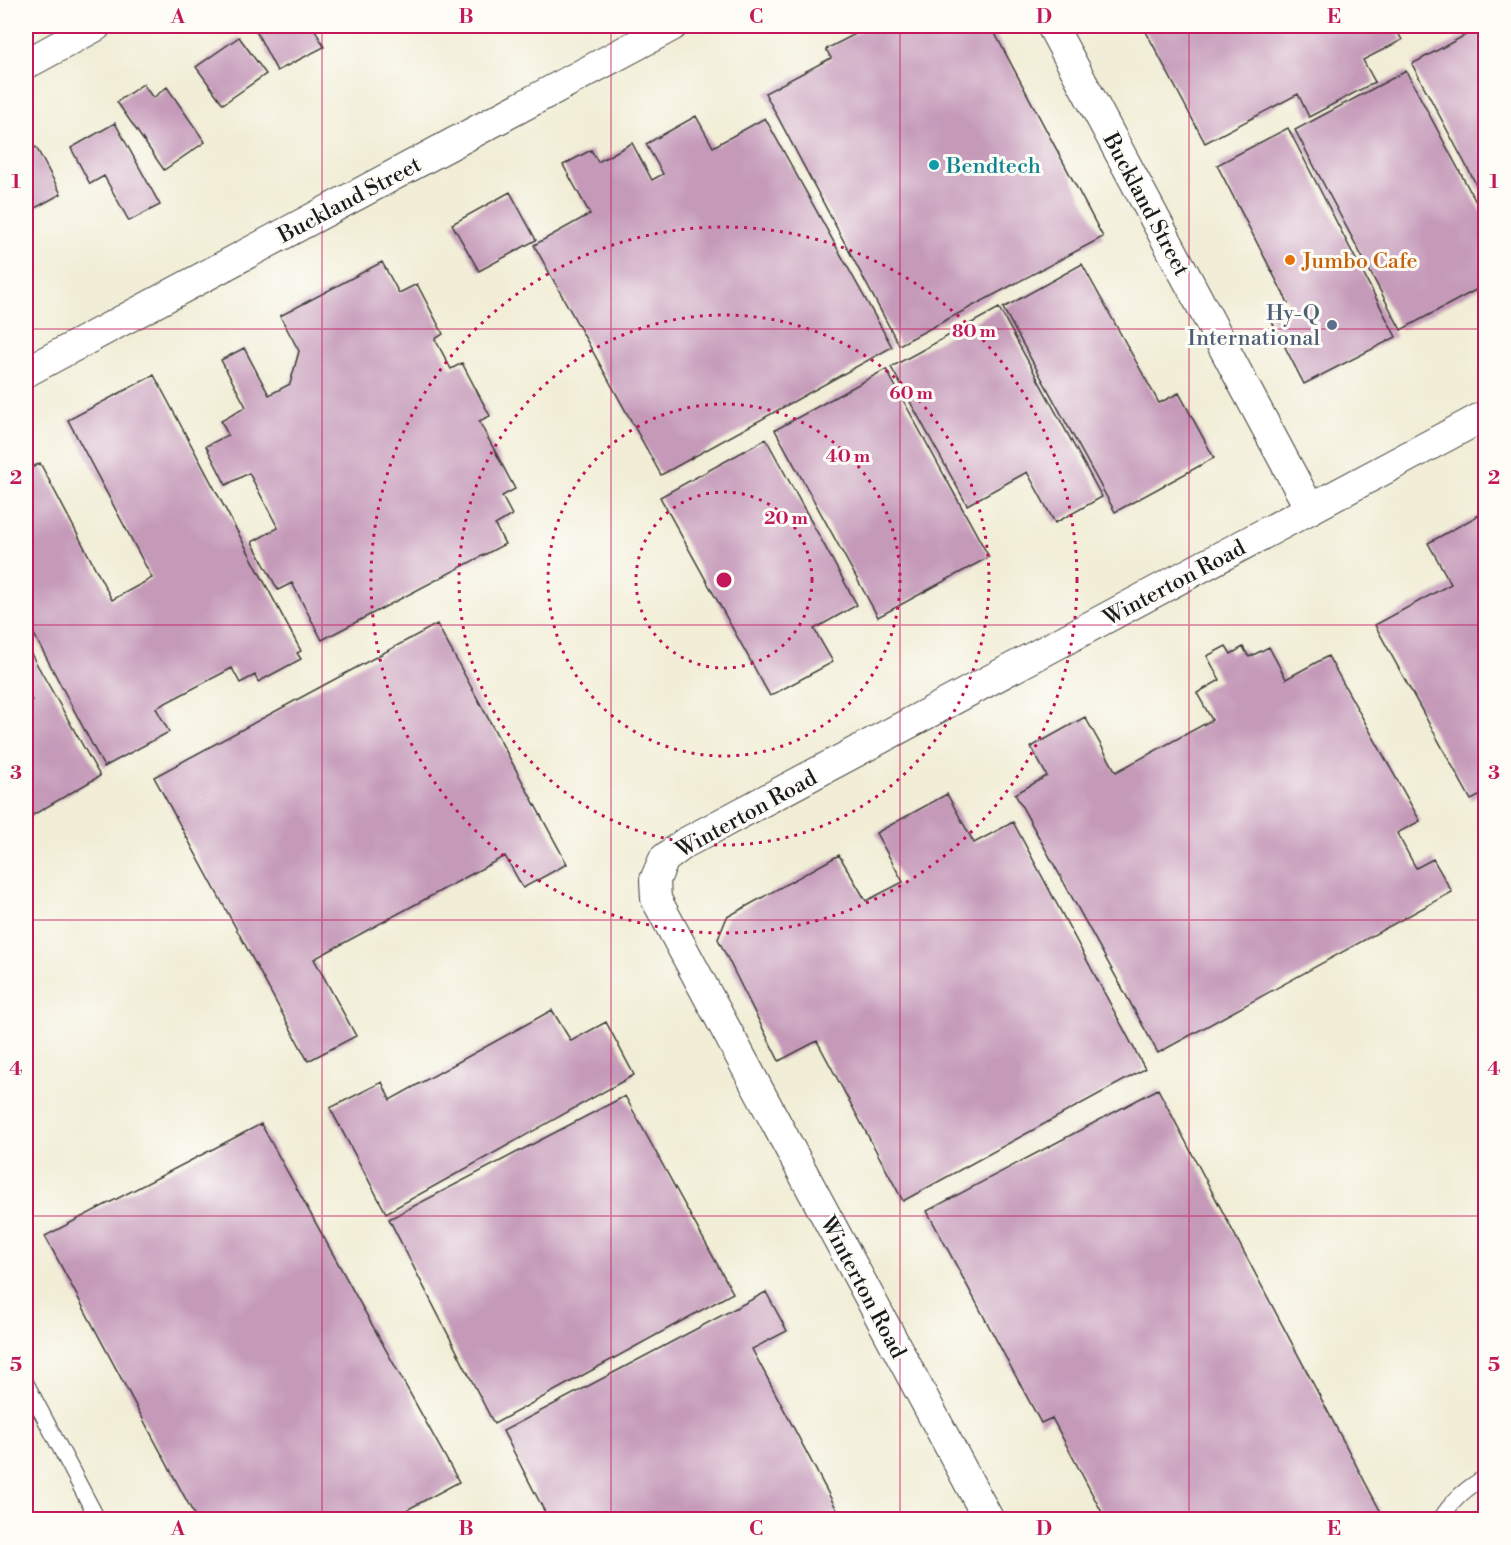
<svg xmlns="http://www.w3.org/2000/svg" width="1511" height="1545" font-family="'Libre Bodoni',serif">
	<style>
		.building { fill: #c59ab9 }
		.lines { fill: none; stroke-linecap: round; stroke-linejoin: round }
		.lane-casing { stroke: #3c3b38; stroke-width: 17 }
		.street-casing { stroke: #3c3b38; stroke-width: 32 }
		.lane { stroke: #fff; stroke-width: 15 }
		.street { stroke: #fff; stroke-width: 30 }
		.grid { fill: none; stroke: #c2185b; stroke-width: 1.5; stroke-opacity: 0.55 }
		.ring { fill: none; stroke: #c2185b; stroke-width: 3; stroke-dasharray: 3 6 }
		.culture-dot { fill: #0f9aa8; stroke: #fdfcf7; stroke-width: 2 }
		.food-dot { fill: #e8710a; stroke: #fdfcf7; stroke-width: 2 }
		.service-dot { fill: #5c6f8a; stroke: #fdfcf7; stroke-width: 2 }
		.labels { text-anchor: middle; stroke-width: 6; stroke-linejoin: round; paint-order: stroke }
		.culture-label { font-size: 22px; fill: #0d838f; stroke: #fdfcf7; text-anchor: start }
		.street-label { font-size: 22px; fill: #1c1c1c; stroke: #fdfcf7 }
		.food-label { font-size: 22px; fill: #c56008; stroke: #fdfcf7; text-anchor: start }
		.service-label { font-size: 22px; fill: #4e5e75; stroke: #fdfcf7; text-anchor: end }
		.centre { fill: #c2185b; stroke: #fdfcf7; stroke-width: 3 }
		.ring-label { font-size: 18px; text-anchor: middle; font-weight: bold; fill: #c2185b; stroke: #fdfcf7; stroke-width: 6; stroke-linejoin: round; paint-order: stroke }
		.neatline { fill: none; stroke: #c2185b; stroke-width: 2 }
		.grid-label { font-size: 20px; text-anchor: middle; font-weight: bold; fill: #c2185b }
	</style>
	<rect width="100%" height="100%" fill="#fdfcf7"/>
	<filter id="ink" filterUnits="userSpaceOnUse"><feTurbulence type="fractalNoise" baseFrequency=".0167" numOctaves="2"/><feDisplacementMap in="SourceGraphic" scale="12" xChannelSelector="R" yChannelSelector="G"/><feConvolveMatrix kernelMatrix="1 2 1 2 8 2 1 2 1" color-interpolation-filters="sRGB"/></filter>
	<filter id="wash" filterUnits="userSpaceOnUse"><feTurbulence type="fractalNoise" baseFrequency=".008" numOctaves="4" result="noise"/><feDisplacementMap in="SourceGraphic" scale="24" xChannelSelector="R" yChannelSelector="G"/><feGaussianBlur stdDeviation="1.35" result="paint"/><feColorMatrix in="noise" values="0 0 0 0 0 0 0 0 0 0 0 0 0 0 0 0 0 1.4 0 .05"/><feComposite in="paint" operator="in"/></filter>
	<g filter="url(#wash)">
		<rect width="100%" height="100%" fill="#f1edd6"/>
		<g id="blocks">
			<path class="building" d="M262,26h51l11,21 -47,24 -22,-42z
				M871,26h120l112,211 -204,108 -134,-252 66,-35 -5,-9z
				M1143,26h251l8,14 -39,20 12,22 -66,35 -11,-23 -93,49z
				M1482,26h3v175l-73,-137z
				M239,37l27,37 -43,30 -27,-37z
				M1406,71l79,148v66l-84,45 -106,-200z
				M143,84l10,14 14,-11 38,55 -41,28 -47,-68z
				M696,116l17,31 52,-29 127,229 -231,128 -127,-230 56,-31 -27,-49 28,-15 7,12 34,-19 20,37 11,-6 -17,-30z
				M115,123l45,82 -31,16 -25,-45 -14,8 -19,-36z
				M1288,128l108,209 -92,47 -36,-70 20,-11 -71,-138z
				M36,147l25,47 -35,19v-60z
				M510,192l26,48 -57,31 -27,-47z
				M382,262l17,31 18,-9 26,50 -8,5 16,30 11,-6 28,53 -11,5 36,68 -13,7 10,19 -17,10 10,19 -183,96 -30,-57 -14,7 -26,-48 26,-14 -29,-55 -23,12 -20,-39 22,-11 -7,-14 25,-14 -25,-47 23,-12 25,47 21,-11 9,-33 -19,-35z
				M1082,264l77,139 20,-10 35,65 -99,54 -112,-204z
				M999,308l103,189 -47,26 -28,-51 -60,33 -76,-138z
				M886,369l103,188 -111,60 -103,-187z
				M154,375l147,276 -4,2 4,6 -43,23 -3,-7 -15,8 -8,-15 -76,40 13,24 -65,35 -78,-148v-148l14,-8 72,137 40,-22 -84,-158z
				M766,439l91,166 -43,24 19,33 -63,34 -110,-199z
				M1479,515l6,13v265l-14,7 -96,-175 76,-41 -23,-41z
				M437,624l130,240 -44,24 -18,-32 -191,103 42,77 -48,25 -154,-284z
				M26,645l74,131 -74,43v-115l6,-3 -6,-12z
				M1226,646l5,8 12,-7 6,10 20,-10 17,32 42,-23 92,165 -23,12 19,35 17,-9 19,33 -294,161 -143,-259 32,-18 -16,-29 54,-30 31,55 96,-52 -15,-27 23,-13 -13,-24z
				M947,794l27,49 39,-21 132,247 -242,132 -86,-160 -38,20 -61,-122 9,-22 112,-62 27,46 37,-19 -27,-49z
				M552,1010l19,31 35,-19 28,53 -248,138 -56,-105 52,-26 8,18z
				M1158,1089l227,431h-240l-3,-6 -10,6h-26l-54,-102 -11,5 -114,-212z
				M625,1096l108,197 -239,131 -105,-205z
				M261,1124l198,358 -71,38h-191l-152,-284z
				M766,1292l21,39 -35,18 86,163 -14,8h-275l-46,-89z"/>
		</g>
	</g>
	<g filter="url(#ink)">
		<use href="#blocks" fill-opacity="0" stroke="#3c3b38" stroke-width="1.5"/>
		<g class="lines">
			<defs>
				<path id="lane" d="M26,1383l72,137
					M1440,1520c11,-18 27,-33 46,-43"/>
				<path id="street" d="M1052,26l258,483
					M26,64l70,-38
					M26,372l646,-346
					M989,1520l-333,-621 -1,-19 9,-21 21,-16 801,-428"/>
			</defs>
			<use href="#lane" class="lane-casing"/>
			<use href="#street" class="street-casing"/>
			<use href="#lane" class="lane"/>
			<use href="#street" class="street"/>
		</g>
	</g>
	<path class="grid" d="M322,26v1494M611,26v1494M900,26v1494M1189,26v1494M26,329h1460M26,625h1460M26,920h1460M26,1216h1460"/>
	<g class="ring">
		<circle cx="724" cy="580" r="88"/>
		<circle cx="724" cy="580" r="176"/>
		<circle cx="724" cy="580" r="265"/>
		<circle cx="724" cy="580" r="353"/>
	</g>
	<circle class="culture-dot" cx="934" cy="165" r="6"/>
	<circle class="food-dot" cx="1290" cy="260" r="6"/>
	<circle class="service-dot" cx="1332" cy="325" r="6"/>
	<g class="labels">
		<g class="culture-label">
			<text x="946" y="173">Bendtech</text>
		</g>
		<g class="street-label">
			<text transform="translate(349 199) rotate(-28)" y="8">Buckland Street</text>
			<text transform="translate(1147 204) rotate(62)" y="8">Buckland Street</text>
			<text transform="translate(1174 582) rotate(-28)" y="8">Winterton Road</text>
			<text transform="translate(746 813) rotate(-29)" y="8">Winterton Road</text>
			<text transform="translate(864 1287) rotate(62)" y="8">Winterton Road</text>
		</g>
		<g class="food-label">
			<text x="1302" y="268">Jumbo Cafe</text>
		</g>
		<g class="service-label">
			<text x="1320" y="320">Hy-Q<tspan x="1320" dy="25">International</tspan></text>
		</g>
	</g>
	<circle cx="724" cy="580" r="9" class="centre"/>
	<g class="ring-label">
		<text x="974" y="337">80 m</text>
		<text x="911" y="399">60 m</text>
		<text x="848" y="462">40 m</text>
		<text x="786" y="524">20 m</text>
	</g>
	<rect width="1511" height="1545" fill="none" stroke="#fdfcf7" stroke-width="66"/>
	<rect x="33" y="33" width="1445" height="1479" class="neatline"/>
	<g class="grid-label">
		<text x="178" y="23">A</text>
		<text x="466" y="23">B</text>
		<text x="756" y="23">C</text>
		<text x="1044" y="23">D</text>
		<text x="1334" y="23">E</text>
		<text x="16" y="188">1</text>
		<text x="1494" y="188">1</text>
		<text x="16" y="484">2</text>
		<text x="1494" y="484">2</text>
		<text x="16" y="779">3</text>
		<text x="1494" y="779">3</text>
		<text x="16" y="1075">4</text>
		<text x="1494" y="1075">4</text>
		<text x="16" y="1371">5</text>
		<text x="1494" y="1371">5</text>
		<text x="178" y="1535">A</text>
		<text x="466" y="1535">B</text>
		<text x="756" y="1535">C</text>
		<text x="1044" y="1535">D</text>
		<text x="1334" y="1535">E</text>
	</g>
</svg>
